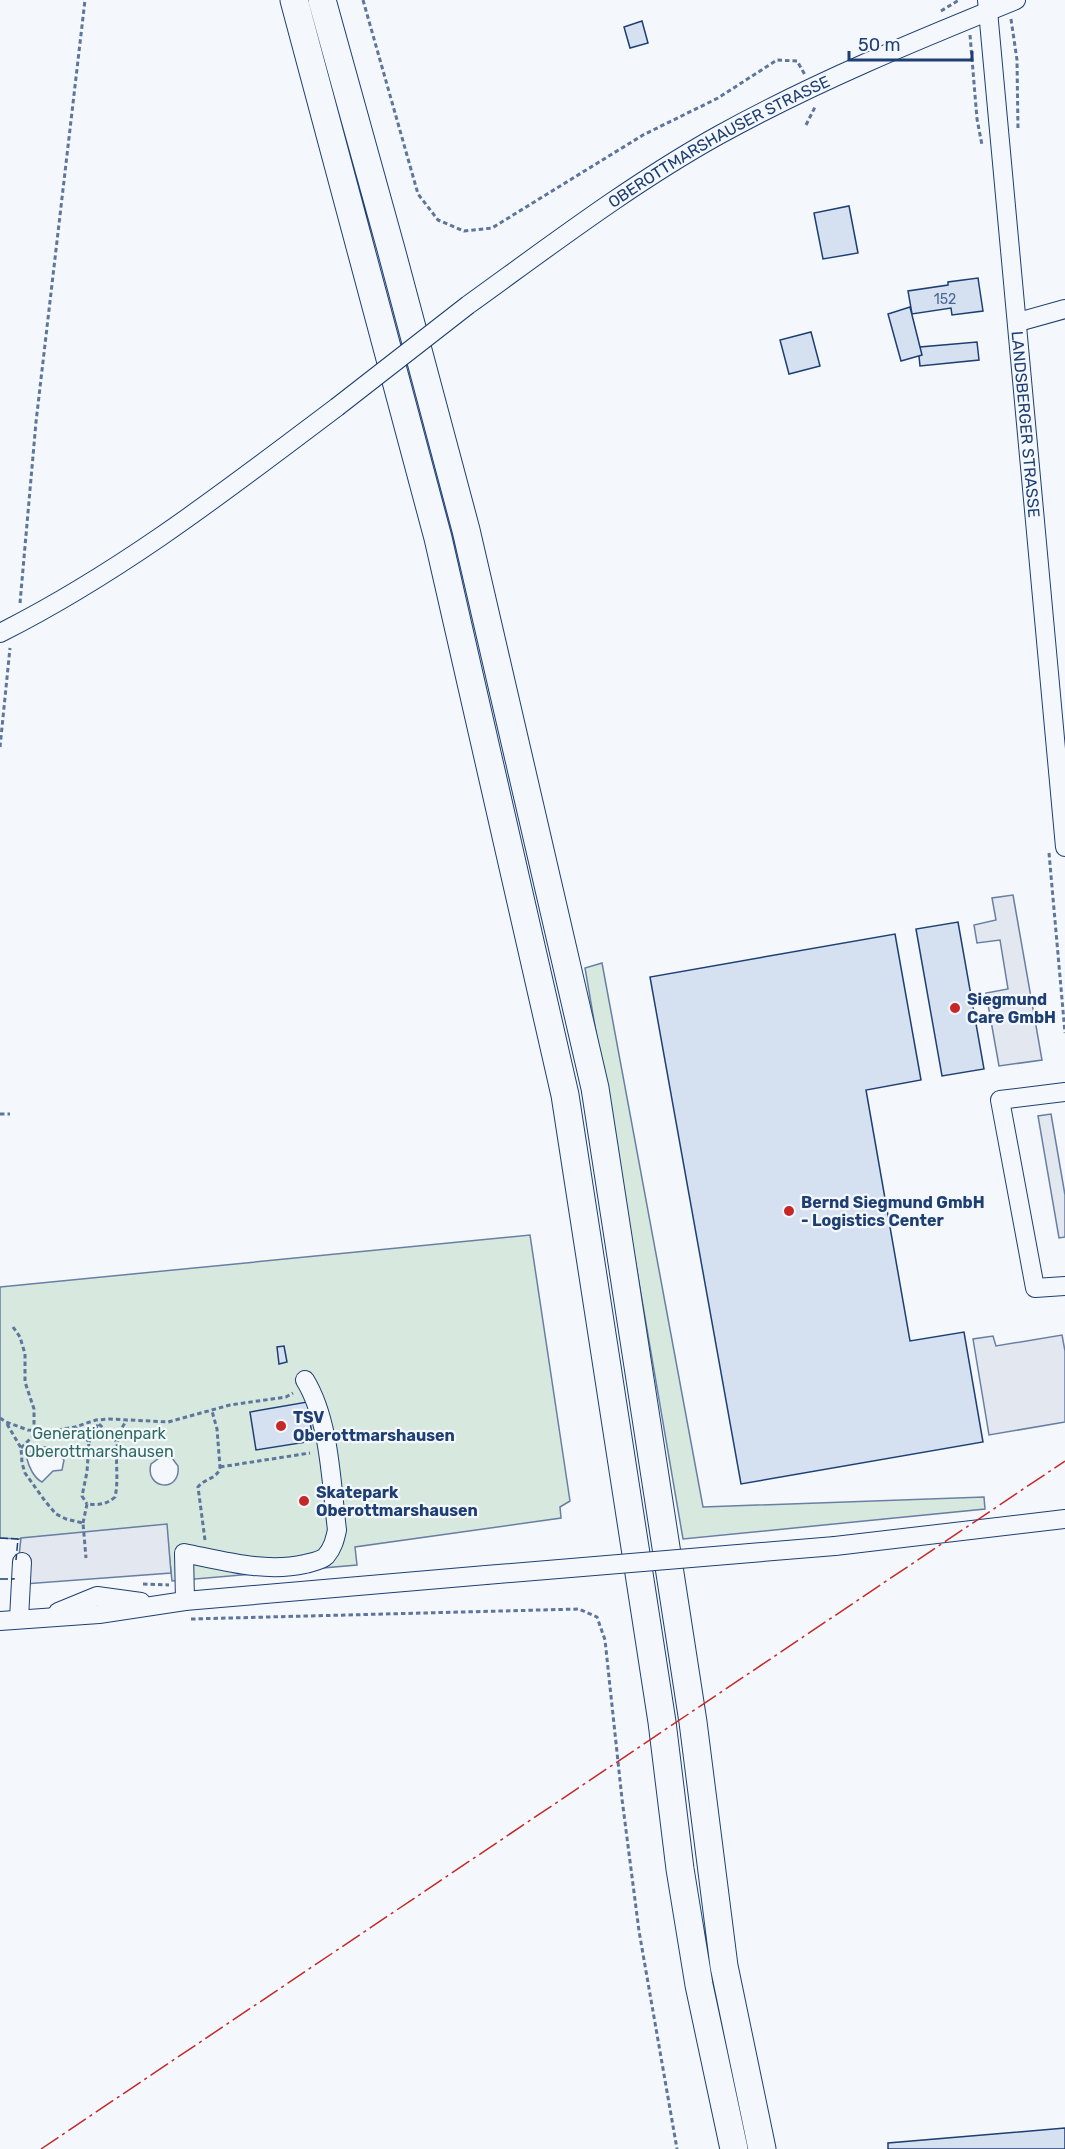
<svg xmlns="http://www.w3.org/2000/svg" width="1065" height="2149" font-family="Rubik,sans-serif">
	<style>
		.green { fill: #d7e8df; stroke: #687fa3; stroke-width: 1.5; fill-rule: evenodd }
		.parking { fill: #e3e8f0; stroke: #687fa3; stroke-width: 1.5 }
		.building { fill: #d5e0f0; stroke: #1d3f73; stroke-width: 1.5 }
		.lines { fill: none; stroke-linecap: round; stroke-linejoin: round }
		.minor-casing { stroke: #1d3f73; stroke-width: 20 }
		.highway-casing { stroke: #1d3f73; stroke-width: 29 }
		.path { stroke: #5e769c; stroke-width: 3; stroke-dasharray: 4.5 3; stroke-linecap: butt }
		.minor { stroke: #f4f7fb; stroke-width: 18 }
		.highway { stroke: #f4f7fb; stroke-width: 27 }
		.minor-bridge-casing { stroke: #1d3f73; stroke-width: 20; stroke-linecap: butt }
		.minor-bridge { stroke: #f4f7fb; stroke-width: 18 }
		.fence { stroke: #1d3f73; stroke-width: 1.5; stroke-dasharray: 8 3; stroke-linecap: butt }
		.power { stroke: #c62828; stroke-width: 1.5; stroke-dasharray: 21 4.5 3 4.5; stroke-linecap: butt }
		.poi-dot { fill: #c62828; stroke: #f4f7fb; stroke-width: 2 }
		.labels { text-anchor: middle; stroke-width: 4.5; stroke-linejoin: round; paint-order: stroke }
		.number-label { font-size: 14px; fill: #4b6792 }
		.street-label { font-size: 16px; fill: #1d3f73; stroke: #f4f7fb }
		.poi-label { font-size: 16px; font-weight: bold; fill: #1d3f73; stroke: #f4f7fb; text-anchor: start }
		.park-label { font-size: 16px; fill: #2c6c60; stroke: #f4f7fb }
	</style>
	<rect width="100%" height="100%" fill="#f4f7fb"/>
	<path class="green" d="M602,963l101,544 281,-10 1,12 -302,30 -98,-571z
		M530,1235l40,266 -10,6 1,11 -206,29 2,18 -185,16 -6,-56 -148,14 -18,-1v-251zM38,1447h13l13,13 -2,10 -9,1 -11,11c-8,-4 -13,-15 -15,-23l5,-10zM162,1456l10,2 6,8c3,28 -34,23 -27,-2z"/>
	<path class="parking" d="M1013,895l29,165 -43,6 -13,-73 22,-4 -8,-49 -23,3 -3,-18 22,-5 -4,-22z
		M1051,1114l14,81v42l-6,1 -21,-122z
		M1062,1335l3,16v71l-76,13 -16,-96 20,-3 3,10z
		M167,1524l4,49 -147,11 -5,-28 2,-18z"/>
	<path class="building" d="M642,21l6,22 -18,5 -6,-21z
		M849,206l9,47 -35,6 -9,-46z
		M978,278l5,33 -31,4 -1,-7 -39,6 -4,-23 40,-6v-3z
		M910,307l12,48 -21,6 -13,-47z
		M811,332l9,34 -31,8 -9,-34z
		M977,342l2,18 -59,6 -1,-10 3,-1 -2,-8z
		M958,922l26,147 -42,7 -26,-147z
		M895,934l26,146 -55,10 44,251 54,-9 19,110 -242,42 -91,-507z
		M284,1346l3,16 -8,2 -2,-17z
		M307,1402l6,39 -57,9 -6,-38z
		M1065,2128v21h-177v-6z"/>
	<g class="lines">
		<defs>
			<g id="minor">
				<path id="s1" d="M987,0l78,847"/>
				<path id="s2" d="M468,305c82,-59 163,-121 251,-170 96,-53 196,-94 297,-135"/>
				<path d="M1018,322l47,-13"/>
				<path d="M0,633c123,-62 228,-144 337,-226"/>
				<path d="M1065,1092l-65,8 35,188 30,-2"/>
				<path d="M835,1546l230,-27"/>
				<path d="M185,1601l-1,-48c40,8 81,20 121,11 7,-2 16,-3 21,-8 7,-8 9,-17 11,-26 -6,-48 -7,-109 -32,-150"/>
				<path d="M58,1612l39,-16 44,6"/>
				<path d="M19,1619l3,-57"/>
				<path d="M0,1621l99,-7 86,-13 301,-26"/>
			</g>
			<path id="highway" d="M294,0l144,538 127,557 97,627 18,147 19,116 35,164
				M322,0l69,249 75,281 129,558 98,634 31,244 38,183"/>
		</defs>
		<use href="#minor" class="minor-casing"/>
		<use href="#highway" class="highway-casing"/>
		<path class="path" d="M363,0l55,194 20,26 26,11 28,-3 151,-93 75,-37 59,-38 20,1 8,14
			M941,11l18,-11
			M1011,19l6,41 1,69
			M970,35l7,84 5,26
			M806,125l10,-20
			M20,603l16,-181 49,-422
			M0,747l10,-99
			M1049,853l16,180
			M0,1114h10
			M13,1327l7,10 5,17v28l9,27v21
			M0,1418l6,4 22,8 24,1 23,-4 21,-7 14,-1 58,3 62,-17 56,-8 7,-4
			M7,1424l14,24 1,15 3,10 20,28 11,13 10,5 17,4 3,35
			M99,1424l17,17
			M75,1427l14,15 -2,30 -5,24 5,8
			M89,1442l10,-20
			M21,1448l18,-18
			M220,1467l90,-14
			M83,1523l4,-19c11,1 19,1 28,-7 6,-26 -6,-54 12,-77
			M205,1540l-7,-53c7,-9 20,-8 22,-20l-3,-38 -5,-18
			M143,1584l26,1
			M191,1619l388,-10 18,8 8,23 17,159 17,132 38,218"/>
		<use href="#minor" class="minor"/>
		<use href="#highway" class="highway"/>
		<defs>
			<path id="minor-bridge" d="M337,407l131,-102
				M486,1575l349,-29"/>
		</defs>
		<use href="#minor-bridge" class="minor-bridge-casing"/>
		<use href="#minor-bridge" class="minor-bridge"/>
		<path class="fence" d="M0,1538l18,1 -2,21
			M0,1579h14v-1"/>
		<path class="power" d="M41,2149l1024,-688"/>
	</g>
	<g class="poi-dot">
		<circle cx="955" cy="1008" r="6"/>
		<circle cx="789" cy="1211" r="6"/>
		<circle cx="281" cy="1426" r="6"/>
		<circle cx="304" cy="1501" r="6"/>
	</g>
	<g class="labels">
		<g class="number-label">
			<text x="945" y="304">152</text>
		</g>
		<g class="street-label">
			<text dy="6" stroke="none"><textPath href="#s2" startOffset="300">OBEROTTMARSHAUSER STRASSE</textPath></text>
			<text dy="6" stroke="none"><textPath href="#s1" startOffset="426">LANDSBERGER STRASSE</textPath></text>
		</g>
		<g class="poi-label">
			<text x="967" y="1005">Siegmund<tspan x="967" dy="18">Care GmbH</tspan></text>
			<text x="801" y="1208">Bernd Siegmund GmbH<tspan x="801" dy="18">- Logistics Center</tspan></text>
			<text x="293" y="1423">TSV<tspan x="293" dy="18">Oberottmarshausen</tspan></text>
			<text x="316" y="1498">Skatepark<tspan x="316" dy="18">Oberottmarshausen</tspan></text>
		</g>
		<g class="park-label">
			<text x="99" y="1439">Generationenpark<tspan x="99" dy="18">Oberottmarshausen</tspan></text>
		</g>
	</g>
	<path d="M849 51v9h123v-9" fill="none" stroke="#1d3f73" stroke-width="3"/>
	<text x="858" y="51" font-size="18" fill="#1d3f73" stroke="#f4f7fb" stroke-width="4.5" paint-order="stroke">50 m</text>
</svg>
